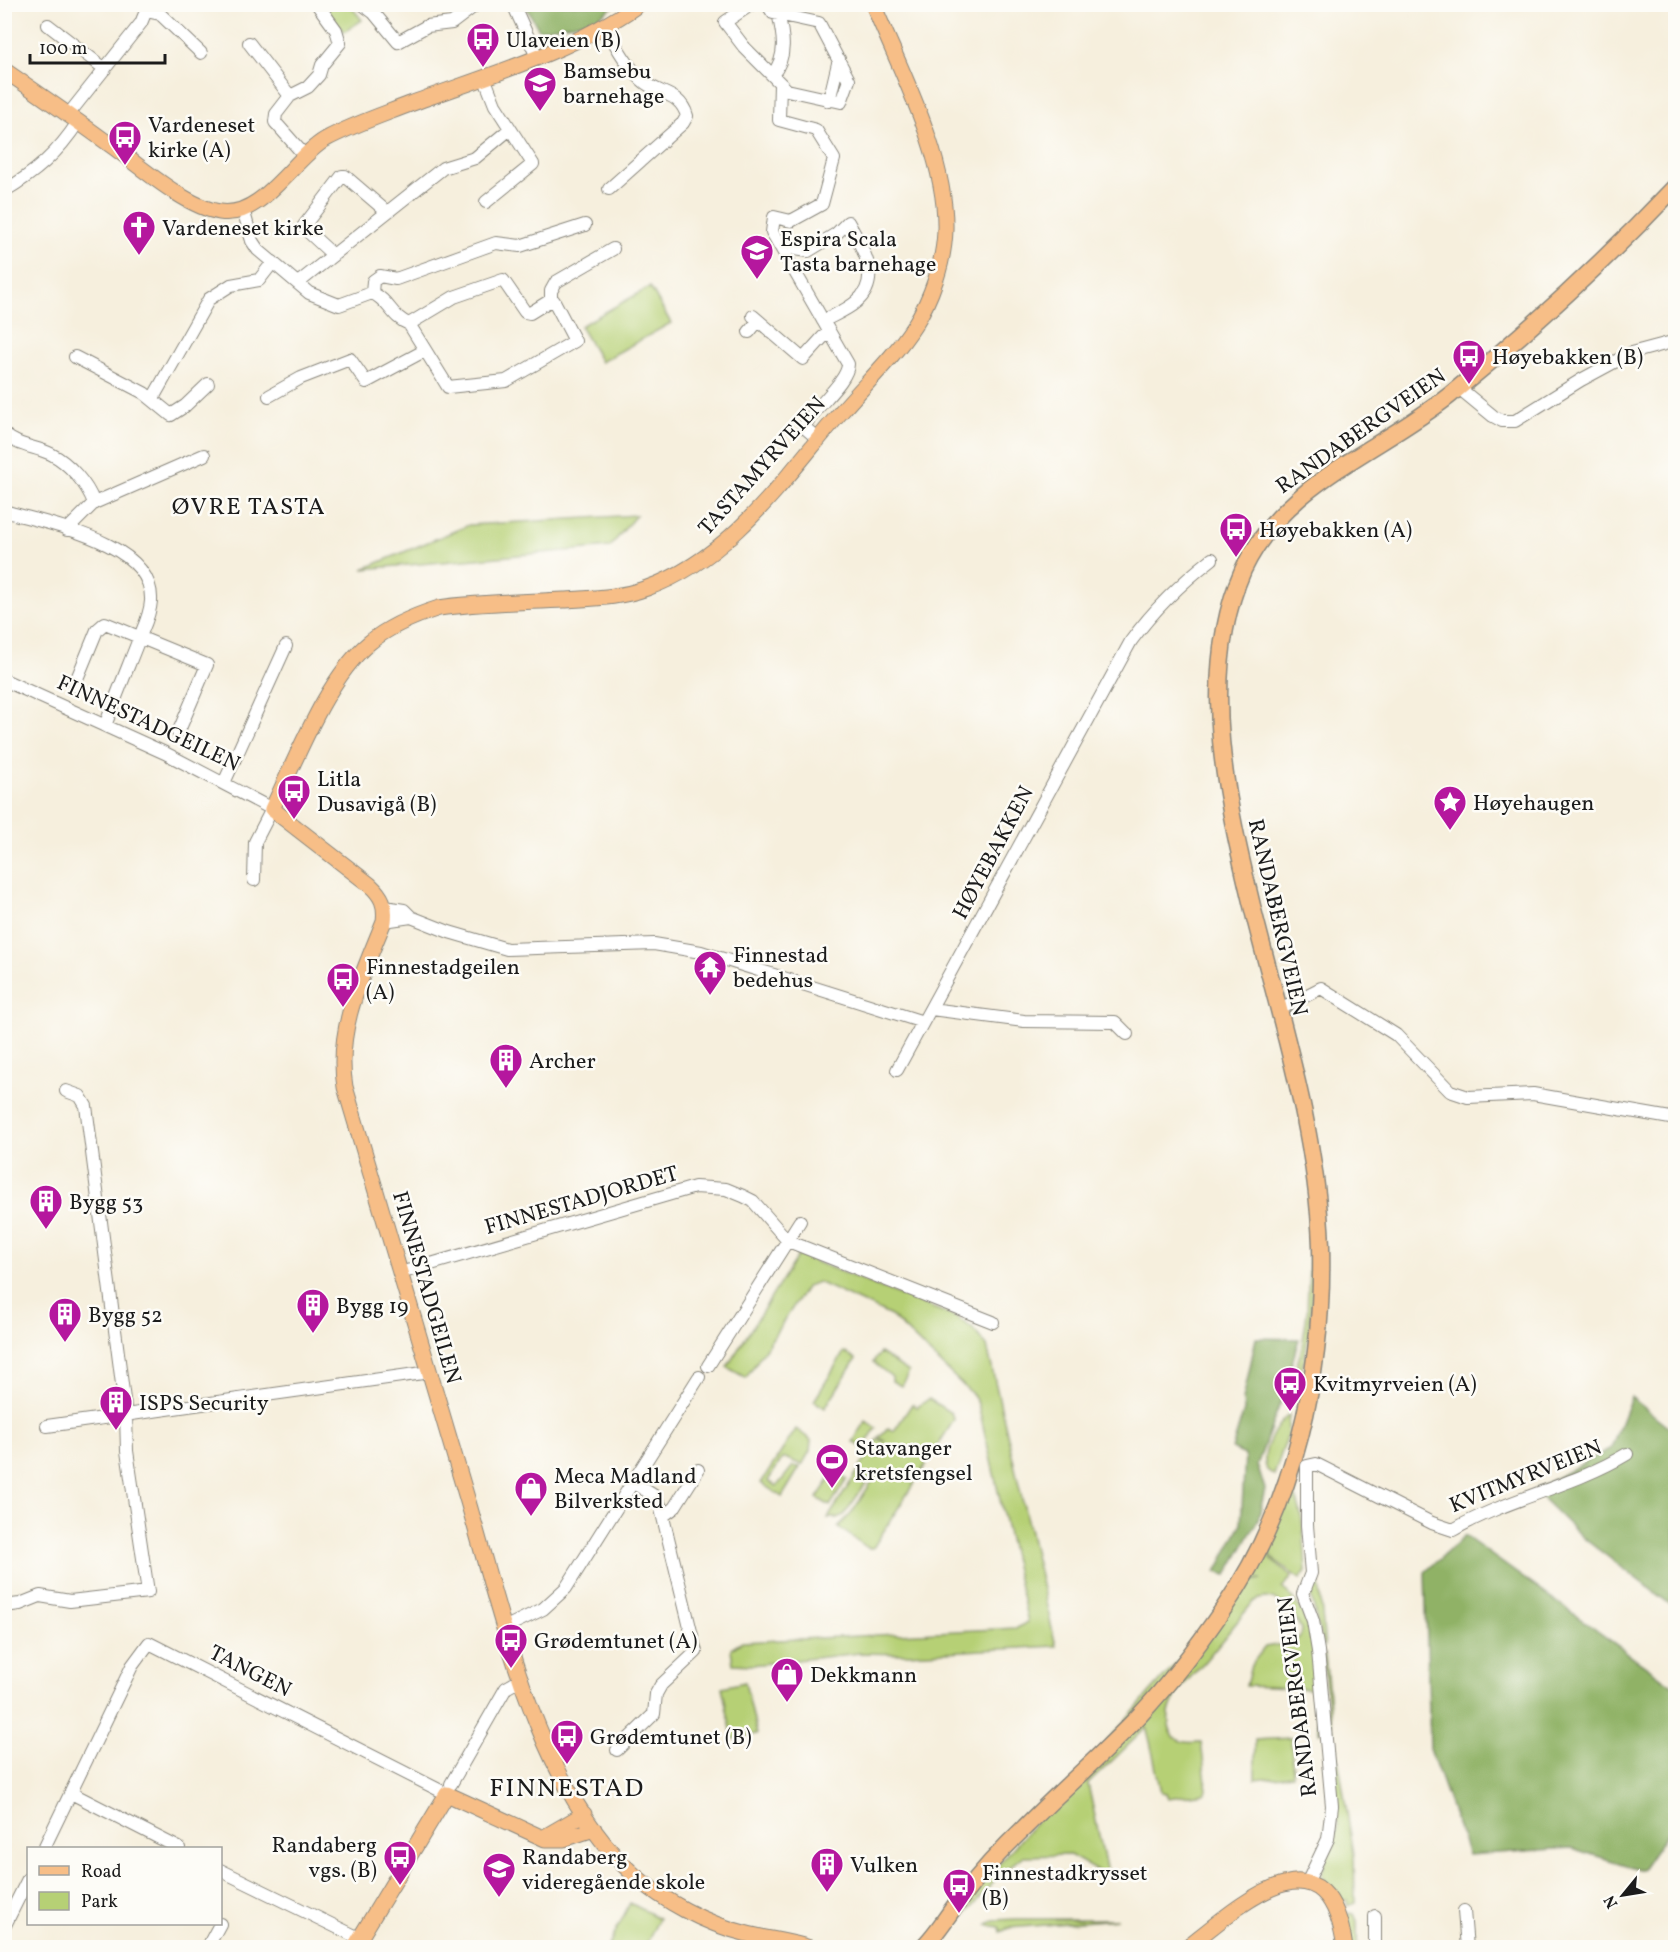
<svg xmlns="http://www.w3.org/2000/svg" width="1680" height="1952" font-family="Vollkorn,serif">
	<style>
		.green { fill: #b6d075; stroke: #697648; stroke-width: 1.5 }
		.forest { fill: #90b266; stroke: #566741; stroke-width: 1.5 }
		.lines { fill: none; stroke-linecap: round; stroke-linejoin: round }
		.stream { stroke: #60c8dd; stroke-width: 3 }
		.minor-casing { stroke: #89867c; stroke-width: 14 }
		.major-casing { stroke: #89867c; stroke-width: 17 }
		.highway-casing { stroke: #89867c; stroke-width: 19 }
		.minor { stroke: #fff; stroke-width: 12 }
		.major { stroke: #f7be87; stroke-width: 15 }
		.highway { stroke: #f7be87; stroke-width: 16 }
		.labels { text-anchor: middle; stroke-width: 5; stroke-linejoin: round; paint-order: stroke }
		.poi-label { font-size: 22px; fill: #1c1c1c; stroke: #fdfcf7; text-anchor: start }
		.street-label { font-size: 22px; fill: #1c1c1c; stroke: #fdfcf7 }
		.neighbourhood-label { font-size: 24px; letter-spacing: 1.5px; fill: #1c1c1c; stroke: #fdfcf7 }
		.quarter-label { font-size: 26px; letter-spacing: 1.5px; fill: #1c1c1c; stroke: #fdfcf7 }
	</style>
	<rect width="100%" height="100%" fill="#fdfcf7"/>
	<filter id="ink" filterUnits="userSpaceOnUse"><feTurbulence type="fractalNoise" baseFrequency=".0167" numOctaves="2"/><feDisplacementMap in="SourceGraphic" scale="12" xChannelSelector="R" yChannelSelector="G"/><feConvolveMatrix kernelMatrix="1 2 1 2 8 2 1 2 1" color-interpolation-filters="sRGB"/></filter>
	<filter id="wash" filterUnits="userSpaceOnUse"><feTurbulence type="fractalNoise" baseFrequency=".008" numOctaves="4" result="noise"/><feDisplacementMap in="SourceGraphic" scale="24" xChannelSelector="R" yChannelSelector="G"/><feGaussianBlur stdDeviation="1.35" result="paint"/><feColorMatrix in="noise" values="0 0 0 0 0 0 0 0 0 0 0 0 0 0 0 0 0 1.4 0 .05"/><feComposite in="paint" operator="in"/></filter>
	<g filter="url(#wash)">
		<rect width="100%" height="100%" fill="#f6efdd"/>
		<path class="green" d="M323,5h27l12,15 -18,12z
			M650,287l21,36 -70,39 -21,-36z
			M636,515l-26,32 -247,22 106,-44z
			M1311,1214c4,9 2,22 2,32 0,47 -1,98 -17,143l-3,-12 9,-30 5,-35z
			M798,1255l158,62 16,11 15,18 69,300 -149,8 -47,-1 -109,12 -18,-1 -2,-15 11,-7 274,-14 12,-6 -50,-218 -5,-9 -82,-79 -73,-34 -11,4 -61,92 -19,-11z
			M844,1352l12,7 -31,49 -11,-7z
			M880,1353l29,19 -8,14 -9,-5v-4l-19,-15z
			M929,1399l22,14 3,7 -81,128h-5l-30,-21 13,-13 25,-39 -3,-2 -29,42 -6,3h-10l50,-79 8,3 -7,-5 9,-9 6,3 18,-27 5,3z
			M1289,1415l-2,22 -13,38 -7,-5c-8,-17 9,-46 22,-55z
			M866,1421l10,7 -13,20 -10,-6z
			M796,1429l15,11 -1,11 -8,14 -17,-7 -3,1 -14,22 9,5 16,-20 7,1 -18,30 -21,-14z
			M835,1471l12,8 -17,27 -13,-8z
			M1291,1487c14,23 13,58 15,84l-6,8 -24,-17 -9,-12 1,-10z
			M1265,1551l10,12 17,14 -10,11c39,28 34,100 39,144l-2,1 -4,-44 -69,-3 5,-21 14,-18 30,-5 5,-6 1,-7c-8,-17 -26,-39 -47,-28 -15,18 -29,36 -44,54 -16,21 -49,45 -40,74 5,15 18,14 31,13l6,48 -2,3 -37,5 -2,-5 -5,-1c-3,-12 -12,-60 -15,-64l-58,56 20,93 -38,-22 -47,1 -24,19 -33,40 -5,-3 6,-12 280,-317 14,-4h-11z
			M1319,1583l6,63 -3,-2 -12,-53 2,-7z
			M1325,1654l6,63 23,137 1,49 -8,3v-6l-8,1 -18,-26 17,-50 -15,-169z
			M745,1682l12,52 -24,5 -11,-52z
			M1291,1738l2,37 -38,4v-39z
			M630,1903l29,15 -14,29h-37z
			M1348,1913l6,1 3,7v26h-6z
			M1017,1919h100l-108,9 -8,4 -1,-5 -13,-2 7,-5z"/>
		<path class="forest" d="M525,5h91l-22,15 -55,10z
			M1256,1338l43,1 -18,62 -24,64 8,24 -7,31 -31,55 -11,-3 25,-48 4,-69 -13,-6 12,-39 -1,-10z
			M1631,1397l44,35v176l-93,-71 -48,-47 77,-42z
			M1465,1536l210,151v135l-33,48 -71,-22 -103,7 -38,-106 -5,-177z"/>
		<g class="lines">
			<path class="stream" d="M1666,1850l10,-12"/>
		</g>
	</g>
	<g filter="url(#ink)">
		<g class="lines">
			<defs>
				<path id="minor" d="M362,4l12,9 24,29 29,-16 25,-3 25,-19
					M513,4l24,53
					M752,4l-27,18 19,25 43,43 54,12 8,-22 -30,-57 -46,-10 -6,-9
					M146,11l14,3 41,39
					M48,25l57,44
					M606,26c9,19 20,39 36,54 15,15 38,11 45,36l-4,7 -74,66
					M249,43l41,53 -14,18 -1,8 30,34
					M772,75c16,-18 11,-41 6,-62
					M484,77l11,28 38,59 -47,38
					M780,84l-1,36 37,10 18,29 -12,45 -31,17 -17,-4 -2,15 76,132c0,18 -36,45 -44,63l14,12
					M290,96l18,-9 11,-12 3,-10 18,-22 -4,-13 -19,-26
					M829,101l10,-42
					M68,115l73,-92 5,-12 -2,-7
					M4,191c31,-18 54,-38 74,-69
					M243,209l9,32 6,9 51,43 30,12 33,-12c17,7 19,24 37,31
					M795,249l13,2 28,-17 12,-12c13,23 36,57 8,80 -9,8 -22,13 -33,19
					M332,254l-29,-27 39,-51h3l42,36
					M503,280l22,32 5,1 21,-13 3,1 21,40 -69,40 -58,6 -39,-63 45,-27z
					M298,283l145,-115 32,-10 35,-29
					M372,293l1,-12 7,-5 16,3 100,-36 24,3 65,-21
					M551,300v-9l5,-9 57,-33
					M753,316l50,43 20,-22 7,-4
					M749,332l9,-11
					M75,357l69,36 27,22 14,-9 23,-22
					M1459,388l34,28 9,5h13l66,-41 50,-27 45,-12
					M269,396l32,-18 49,-19 16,23 58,-31
					M153,398l56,-99 22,-14 28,-5 14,-18
					M4,434c15,13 31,12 47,20 18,9 36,30 43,49
					M4,511c43,13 150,31 147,90 -1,16 -9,29 -14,43 -11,28 -22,55 -32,82
					M67,530l27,-27 110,-48
					M4,680l161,73 107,56 -17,33 -1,38
					M74,686l23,-56 8,-7 102,42 -29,68
					M224,783l62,-137
					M385,907l19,3 7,7 38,15 58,17 147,-5 47,8 222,70
					M384,921l27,-4
					M931,1009l93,12 91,1 12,12
					M1278,1010l43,-22 75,47 54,56 18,6 65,-3 143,25
					M897,1070l234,-429c24,-33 50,-58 81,-82
					M400,1273l295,-86 31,2 17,7 10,5 35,40 205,81
					M708,1366l92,-145
					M47,1426l383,-54
					M663,1516l11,-8 24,-38
					M4,1606l16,-2 20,-8 30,5 78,-9 -21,-141 -1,-36 -40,-309 -6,-10 -14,-5
					M506,1627l37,-18 23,-21 133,-211
					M617,1750l37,-36 2,-20 5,-9 35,-33 -36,-147 -7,-10 -21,-13
					M451,1784l55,-96 16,-9
					M71,1793l108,55
					M44,1848l88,-182 17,-23 298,151
					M220,1870l139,68
					M1307,1883l21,-44 4,-33 -14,-155 -5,-30 -10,-27 8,-21 -4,-48v-59l9,-2 8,4 108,55 21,7c55,-32 119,-43 174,-76
					M1464,1911l3,37
					M4,1927l24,-48
					M207,1948l13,-24
					M1375,1948v-32"/>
				<path id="major" d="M4,70c38,26 75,52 112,79 27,20 71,58 104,63 42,7 73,-54 106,-73 26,-14 56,-24 84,-35 77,-28 161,-52 229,-100
					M546,1836l38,-22
					M354,1948l93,-154 98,45h19l30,-10
					M810,1948c-22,-7 -44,-9 -66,-15 -40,-10 -79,-31 -110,-58 -99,-89 -133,-264 -170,-387 -40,-134 -79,-267 -119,-401 -10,-58 18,-113 39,-166 2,-16 -2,-25 -14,-36l-98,-76c25,-51 54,-130 97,-166 20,-17 45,-27 70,-35 41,-6 84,-6 125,-8 29,-2 56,-2 83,-12 85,-30 138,-111 194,-176 24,-28 53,-55 73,-86 17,-27 30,-63 31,-96 2,-73 -44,-158 -72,-226
					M1186,1948c53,-42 142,-125 159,0"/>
				<path id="highway" d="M922,1948c15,-14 26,-34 39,-50 19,-25 41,-49 64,-71 37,-38 77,-72 114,-111 31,-33 59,-70 85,-108 71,-102 100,-238 97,-362 -4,-113 -40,-224 -67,-332 -26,-107 -58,-238 -11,-344 41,-88 136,-118 207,-175 79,-64 156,-135 226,-209"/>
			</defs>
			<use href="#minor" class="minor-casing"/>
			<use href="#major" class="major-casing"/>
			<use href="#highway" class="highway-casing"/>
			<use href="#minor" class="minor"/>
			<use href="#major" class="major"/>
			<use href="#highway" class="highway"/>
		</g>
	</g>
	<defs>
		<symbol id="bus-pin" viewBox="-11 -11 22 30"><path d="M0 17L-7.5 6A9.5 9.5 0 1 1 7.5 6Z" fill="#b5179e" stroke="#fdfcf7"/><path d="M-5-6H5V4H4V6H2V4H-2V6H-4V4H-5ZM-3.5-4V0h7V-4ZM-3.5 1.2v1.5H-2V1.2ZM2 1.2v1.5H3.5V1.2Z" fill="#fff"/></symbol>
		<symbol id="school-pin" viewBox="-11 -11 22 30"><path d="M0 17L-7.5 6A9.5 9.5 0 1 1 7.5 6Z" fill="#b5179e" stroke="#fdfcf7"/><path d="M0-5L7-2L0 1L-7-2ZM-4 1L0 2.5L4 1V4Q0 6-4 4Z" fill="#fff"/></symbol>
		<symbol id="church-pin" viewBox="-11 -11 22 30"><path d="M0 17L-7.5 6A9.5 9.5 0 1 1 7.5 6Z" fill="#b5179e" stroke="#fdfcf7"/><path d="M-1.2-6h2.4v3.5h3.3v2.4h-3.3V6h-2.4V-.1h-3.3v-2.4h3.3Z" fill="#fff"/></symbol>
		<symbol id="sight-pin" viewBox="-11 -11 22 30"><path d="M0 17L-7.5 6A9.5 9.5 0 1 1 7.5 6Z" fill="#b5179e" stroke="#fdfcf7"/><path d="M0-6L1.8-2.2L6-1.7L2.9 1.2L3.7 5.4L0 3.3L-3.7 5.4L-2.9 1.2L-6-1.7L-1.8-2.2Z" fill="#fff"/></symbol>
		<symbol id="temple-pin" viewBox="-11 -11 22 30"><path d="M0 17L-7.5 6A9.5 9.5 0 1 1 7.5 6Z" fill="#b5179e" stroke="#fdfcf7"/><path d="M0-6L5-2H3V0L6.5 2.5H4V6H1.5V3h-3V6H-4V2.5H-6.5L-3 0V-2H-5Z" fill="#fff"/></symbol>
		<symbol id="building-pin" viewBox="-11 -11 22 30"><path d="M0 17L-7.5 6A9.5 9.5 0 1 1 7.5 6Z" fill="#b5179e" stroke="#fdfcf7"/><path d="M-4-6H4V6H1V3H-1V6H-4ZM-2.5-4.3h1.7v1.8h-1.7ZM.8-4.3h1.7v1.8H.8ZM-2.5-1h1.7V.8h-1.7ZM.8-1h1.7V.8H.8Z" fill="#fff"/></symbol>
		<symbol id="stadium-pin" viewBox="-11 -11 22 30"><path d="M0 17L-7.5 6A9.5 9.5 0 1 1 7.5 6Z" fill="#b5179e" stroke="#fdfcf7"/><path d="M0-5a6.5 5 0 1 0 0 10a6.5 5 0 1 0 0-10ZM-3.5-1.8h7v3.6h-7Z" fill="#fff"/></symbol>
		<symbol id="shop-pin" viewBox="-11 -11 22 30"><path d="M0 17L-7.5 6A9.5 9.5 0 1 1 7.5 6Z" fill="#b5179e" stroke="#fdfcf7"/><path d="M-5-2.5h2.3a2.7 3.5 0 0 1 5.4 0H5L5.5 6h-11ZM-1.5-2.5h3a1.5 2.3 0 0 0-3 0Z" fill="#fff"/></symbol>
	</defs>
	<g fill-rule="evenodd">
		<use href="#bus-pin" x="464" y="20" width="38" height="52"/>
		<use href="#school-pin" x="521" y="64" width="38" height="52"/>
		<use href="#bus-pin" x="106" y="118" width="38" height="52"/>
		<use href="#church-pin" x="120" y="208" width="38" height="52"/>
		<use href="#school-pin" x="738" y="232" width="38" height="52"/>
		<use href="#bus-pin" x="1450" y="337" width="38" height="52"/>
		<use href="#bus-pin" x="1217" y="510" width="38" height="52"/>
		<use href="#bus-pin" x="275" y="772" width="38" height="52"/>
		<use href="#sight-pin" x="1431" y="783" width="38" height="52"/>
		<use href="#temple-pin" x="691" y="948" width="38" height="52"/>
		<use href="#bus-pin" x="324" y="960" width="38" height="52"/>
		<use href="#building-pin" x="487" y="1041" width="38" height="52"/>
		<use href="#building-pin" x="27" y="1182" width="38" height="52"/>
		<use href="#building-pin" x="294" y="1286" width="38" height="52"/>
		<use href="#building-pin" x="46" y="1295" width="38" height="52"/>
		<use href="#bus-pin" x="1271" y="1364" width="38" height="52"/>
		<use href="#building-pin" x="97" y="1383" width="38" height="52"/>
		<use href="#stadium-pin" x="813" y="1441" width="38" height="52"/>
		<use href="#shop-pin" x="512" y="1469" width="38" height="52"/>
		<use href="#bus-pin" x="492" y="1621" width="38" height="52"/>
		<use href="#shop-pin" x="768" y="1655" width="38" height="52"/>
		<use href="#bus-pin" x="548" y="1717" width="38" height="52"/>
		<use href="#bus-pin" x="381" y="1838" width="38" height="52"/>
		<use href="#building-pin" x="808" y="1845" width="38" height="52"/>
		<use href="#school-pin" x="480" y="1850" width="38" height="52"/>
		<use href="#bus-pin" x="940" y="1866" width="38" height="52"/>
	</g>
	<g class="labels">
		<g class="poi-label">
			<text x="506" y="47">Ulaveien (B)</text>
			<text x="563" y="78">Bamsebu<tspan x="563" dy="25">barnehage</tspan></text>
			<text x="148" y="132">Vardeneset<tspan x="148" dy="25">kirke (A)</tspan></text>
			<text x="162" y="235">Vardeneset kirke</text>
			<text x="780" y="246">Espira Scala<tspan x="780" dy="25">Tasta barnehage</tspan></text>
			<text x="1492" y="364">Høyebakken (B)</text>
			<text x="1259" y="537">Høyebakken (A)</text>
			<text x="317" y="786">Litla<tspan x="317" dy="25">Dusavigå (B)</tspan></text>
			<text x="1473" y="810">Høyehaugen</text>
			<text x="733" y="962">Finnestad<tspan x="733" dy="25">bedehus</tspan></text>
			<text x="366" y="974">Finnestadgeilen<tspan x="366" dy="25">(A)</tspan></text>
			<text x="529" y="1068">Archer</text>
			<text x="69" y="1209">Bygg 53</text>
			<text x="336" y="1313">Bygg 19</text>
			<text x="88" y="1322">Bygg 52</text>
			<text x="1313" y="1391">Kvitmyrveien (A)</text>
			<text x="139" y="1410">ISPS Security</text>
			<text x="855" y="1455">Stavanger<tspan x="855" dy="25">kretsfengsel</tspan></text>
			<text x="554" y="1483">Meca Madland<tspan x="554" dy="25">Bilverksted</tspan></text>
			<text x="534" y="1648">Grødemtunet (A)</text>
			<text x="810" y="1682">Dekkmann</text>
			<text x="590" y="1744">Grødemtunet (B)</text>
			<text x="377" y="1852" text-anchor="end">Randaberg<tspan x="377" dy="25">vgs. (B)</tspan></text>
			<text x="522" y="1864">Randaberg<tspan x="522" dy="25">videregående skole</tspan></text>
			<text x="850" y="1872">Vulken</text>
			<text x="982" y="1880">Finnestadkrysset<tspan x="982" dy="25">(B)</tspan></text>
		</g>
		<g class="street-label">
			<text transform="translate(1360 430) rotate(-35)" y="8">RANDABERGVEIEN</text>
			<text transform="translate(761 465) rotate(-48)" y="8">TASTAMYRVEIEN</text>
			<text transform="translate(149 722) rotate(25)" y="8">FINNESTADGEILEN</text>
			<text transform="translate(992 852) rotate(-62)" y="8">HØYEBAKKEN</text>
			<text transform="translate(1279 917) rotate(77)" y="8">RANDABERGVEIEN</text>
			<text transform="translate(581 1199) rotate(-16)" y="8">FINNESTADJORDET</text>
			<text transform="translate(428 1287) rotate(74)" y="8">FINNESTADGEILEN</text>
			<text transform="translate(1525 1475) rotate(-22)" y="8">KVITMYRVEIEN</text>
			<text transform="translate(251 1670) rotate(27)" y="8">TANGEN</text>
			<text transform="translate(1296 1697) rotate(-97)" y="8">RANDABERGVEIEN</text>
		</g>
		<g class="neighbourhood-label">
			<text x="249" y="514">ØVRE TASTA</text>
		</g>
		<g class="quarter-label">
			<text x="567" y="1796">FINNESTAD</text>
		</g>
	</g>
	<rect width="1680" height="1952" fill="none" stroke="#fdfcf7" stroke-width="24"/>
	<rect x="27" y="1847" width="195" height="78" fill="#fdfcf7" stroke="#a3a29f" stroke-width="1.5"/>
	<rect x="39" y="1866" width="30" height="9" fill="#f7be87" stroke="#a3a29f" stroke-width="1.5"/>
	<text x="81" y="1877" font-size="18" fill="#1c1c1c">Road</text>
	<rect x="39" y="1892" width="30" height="18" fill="#b6d075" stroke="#a3a29f" stroke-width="1.5"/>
	<text x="81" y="1907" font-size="18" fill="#1c1c1c">Park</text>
	<g transform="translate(1623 1895) rotate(240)" stroke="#fdfcf7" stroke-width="4.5" paint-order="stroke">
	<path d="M0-4.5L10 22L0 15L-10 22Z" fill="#1c1c1c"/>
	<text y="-9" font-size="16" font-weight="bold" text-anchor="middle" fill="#1c1c1c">N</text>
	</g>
	<path d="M30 54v9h135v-9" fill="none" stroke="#1c1c1c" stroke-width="3"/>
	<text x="39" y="54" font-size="18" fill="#1c1c1c" stroke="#fdfcf7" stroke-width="4.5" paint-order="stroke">100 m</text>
</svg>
